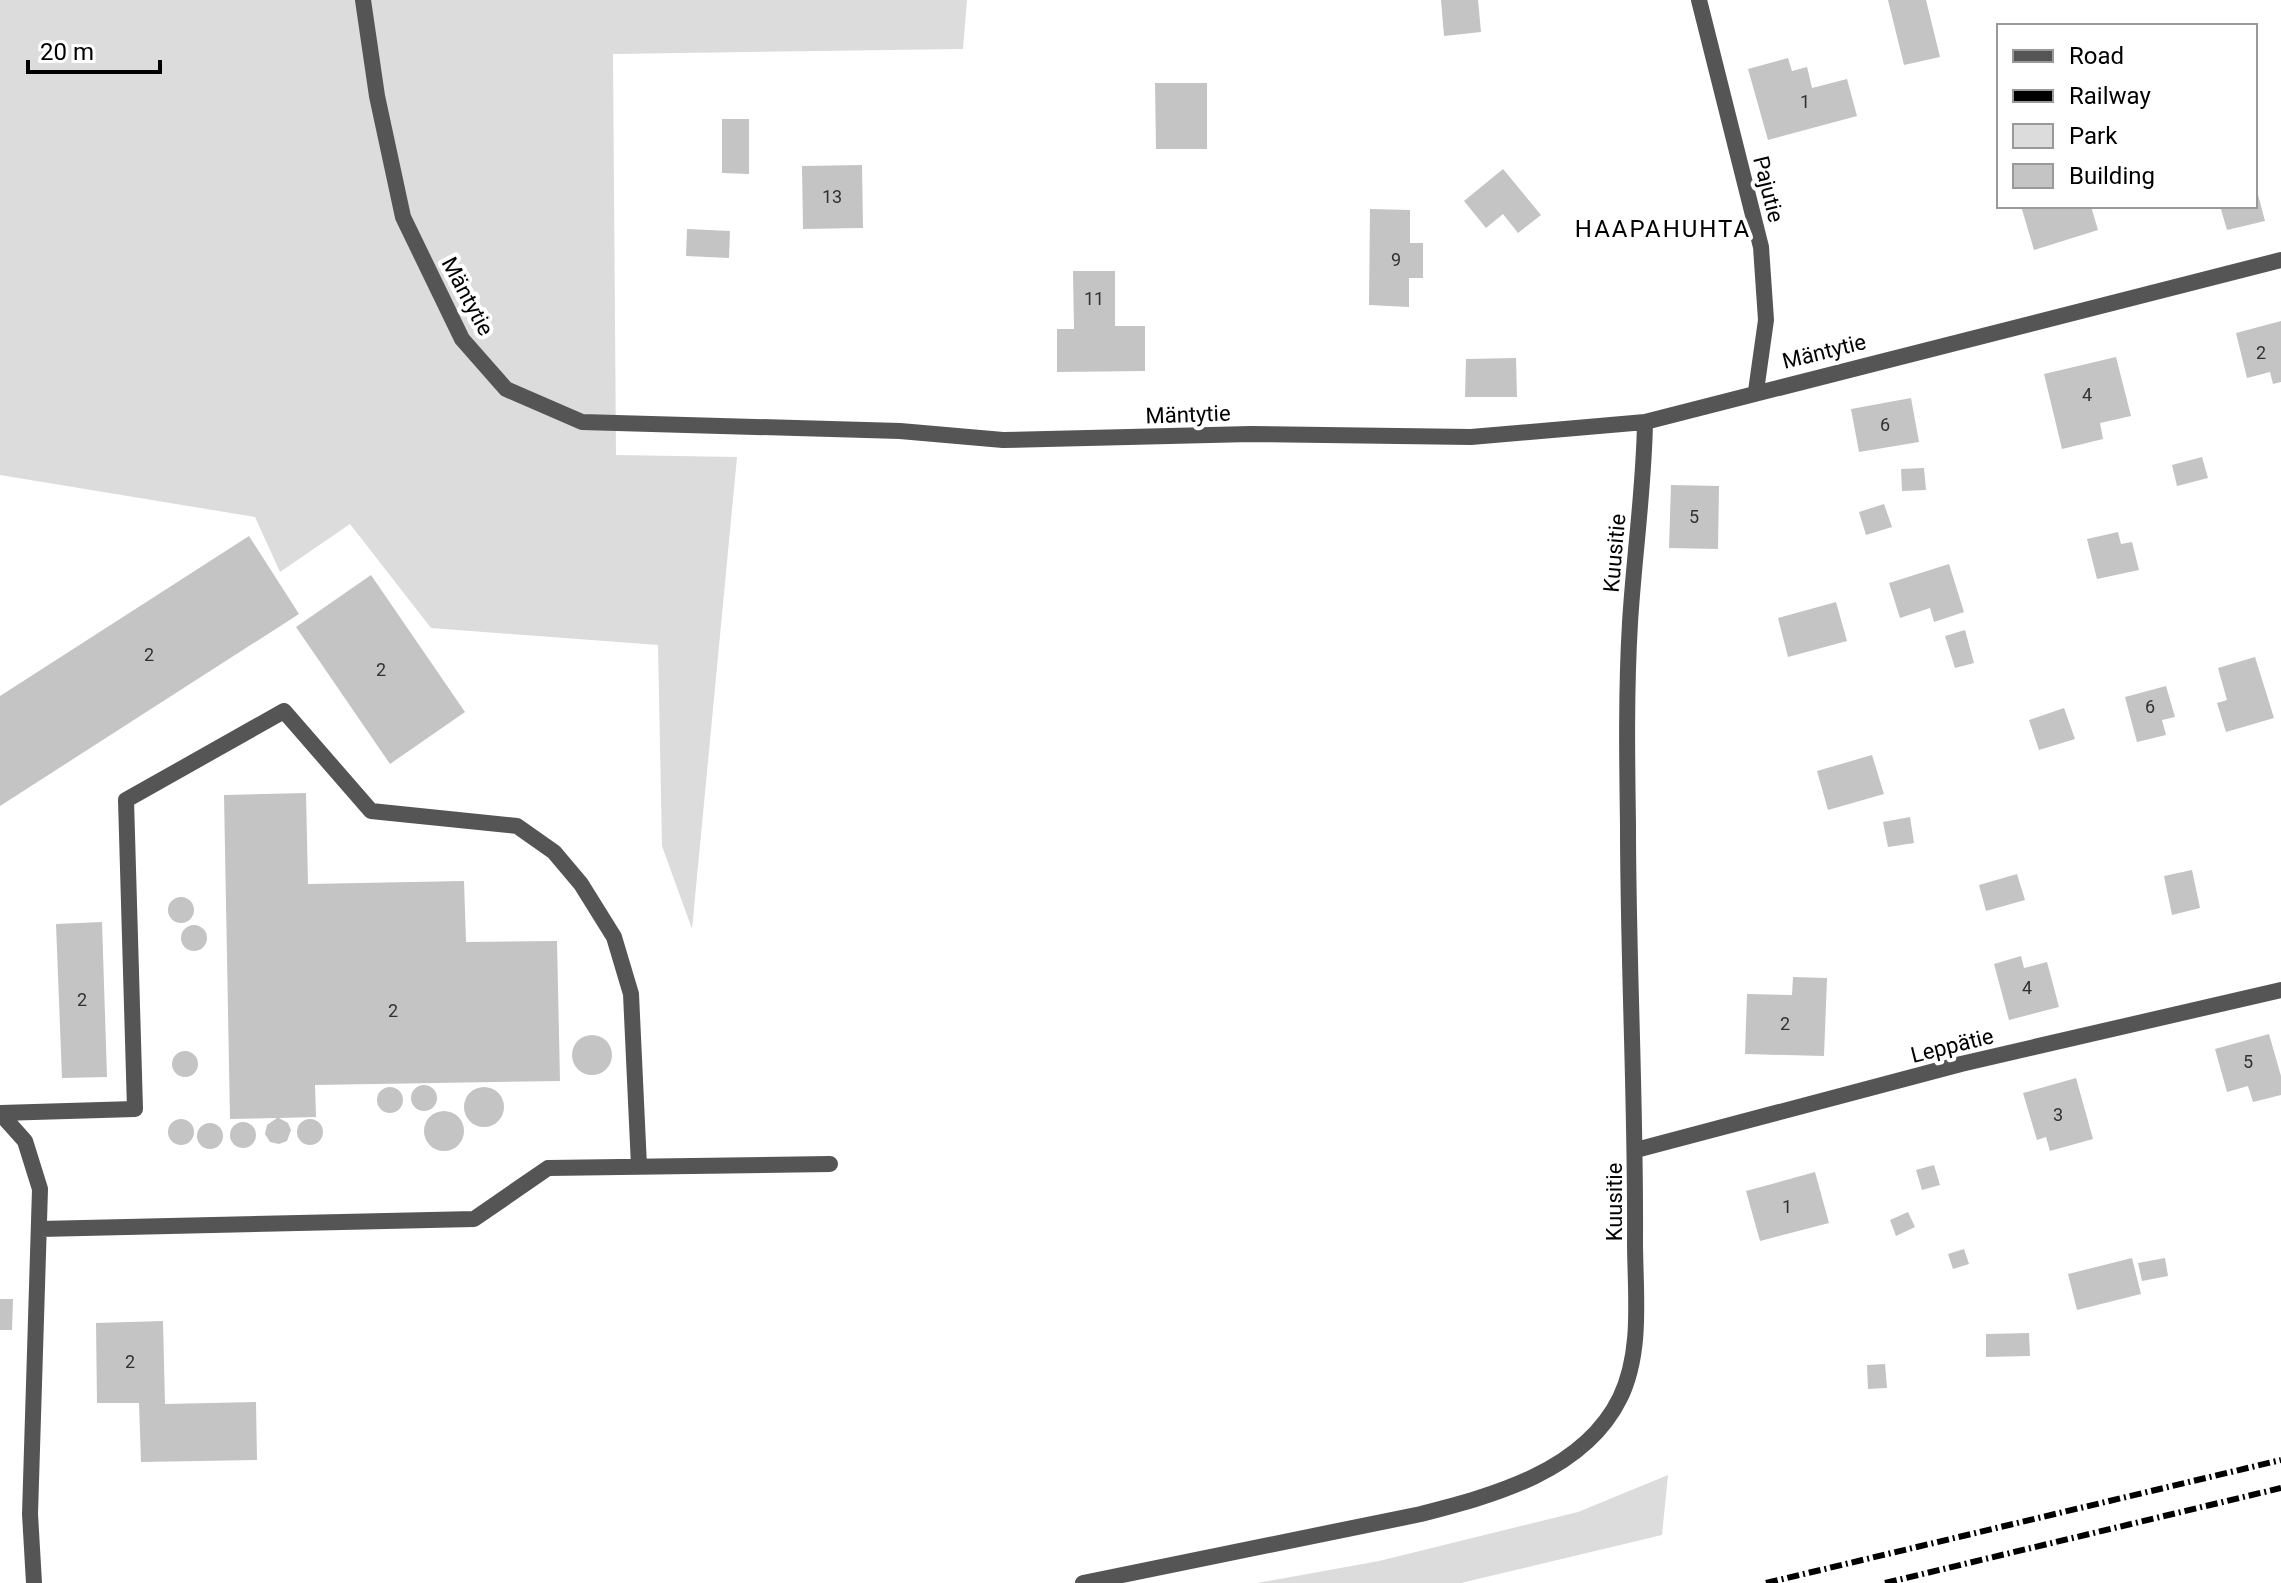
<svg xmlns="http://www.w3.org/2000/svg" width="2281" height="1583" font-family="Roboto,sans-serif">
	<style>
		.green { fill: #dcdcdc }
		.building { fill: #c4c4c4 }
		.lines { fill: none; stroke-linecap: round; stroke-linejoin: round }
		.lane { stroke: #555; stroke-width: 16 }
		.street { stroke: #555; stroke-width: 16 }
		.rail { stroke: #000; stroke-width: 6; stroke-dasharray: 12 4 2 4; stroke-linecap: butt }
		.labels { text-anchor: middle; stroke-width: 8; stroke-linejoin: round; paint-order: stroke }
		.number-label { font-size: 18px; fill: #313131 }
		.street-label { font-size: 22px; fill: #000; stroke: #fff }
		.neighbourhood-label { font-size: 24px; letter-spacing: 2px; fill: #000; stroke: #fff }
	</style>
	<rect width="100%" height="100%" fill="#fff"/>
	<path class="green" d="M0,0h967l-4,49 -350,5 3,401 121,2 -45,472 -30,-83 -4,-201 -227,-17 -81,-104 -70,48 -25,-55 -255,-42z
		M1668,1475l-6,60 -201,48h-204l122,-22 199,-49z"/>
	<path class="building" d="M1441,0h37l3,32 -37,4z
		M1888,0h38l14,57 -36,8z
		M1788,58l4,13 15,-4 5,21 35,-9 10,37 -89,24 -20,-71z
		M1155,83h52v66h-51z
		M722,119h27v55l-27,-1z
		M862,165l1,63 -60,1 -1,-63z
		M1503,169l38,46 -23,18 -15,-19 -17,14 -22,-27z
		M2256,187l9,34 -38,9 -7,-24h35z
		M2021,206h70l7,24 -64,20z
		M1370,209l40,1v33h13v35h-14v29l-40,-2z
		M687,229l43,2 -1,27 -43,-2z
		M1073,271h42v55h30v45l-88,1v-43h17z
		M2281,321v61l-8,2 -3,-12 -23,6 -11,-45z
		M2116,357l15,59 -31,7 3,16 -41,10 -18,-75z
		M1516,358l1,39h-52l1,-38z
		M1911,398l8,44 -60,10 -8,-43z
		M2202,457l6,21 -31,8 -5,-21z
		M1924,468l2,22 -24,1 -1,-22z
		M1671,485l48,1 -1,63 -49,-1z
		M1884,504l8,23 -26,8 -7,-23z
		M2118,532l3,12 11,-2 7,28 -42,9 -10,-40z
		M249,536l50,78 -299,192v-110z
		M1949,564l15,48 -30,10 -4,-14 -30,10 -11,-35z
		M371,575l94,137 -75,52 -94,-137z
		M1836,602l11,39 -59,16 -10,-39z
		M1965,630l9,33 -19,5 -10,-32z
		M2255,657l19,61 -48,14 -9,-29 10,-3 -9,-32z
		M2166,686l9,31 -13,3 4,15 -29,7 -12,-45z
		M2064,708l11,31 -36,11 -10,-30z
		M1872,755l12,39 -56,16 -11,-39z
		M306,793l2,91 156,-3 2,61 91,-1 3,140 -245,4 1,32 -37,1 9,5 3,7 -4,11 -8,3 -9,-2 -5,-8 2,-9 10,-7 -47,1 -6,-324z
		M1910,817l4,26 -26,4 -5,-25z
		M2192,870l8,38 -28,7 -8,-39z
		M2017,874l8,26 -39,11 -7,-26z
		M168 910a13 13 0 1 1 26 0a13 13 0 1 1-26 0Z
		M102,922l5,155 -45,1 -6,-154z
		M181 938a13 13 0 1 1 26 0a13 13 0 1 1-26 0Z
		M2021,956l3,12 23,-6 12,45 -50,13 -15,-56z
		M1793,977l34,1 -3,78 -79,-2 2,-60 45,1z
		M2269,1034l12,42v19l-28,7 -5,-16 -21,6 -12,-43z
		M572 1055a20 20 0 1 1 40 0a20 20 0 1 1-40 0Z
		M172 1064a13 13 0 1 1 26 0a13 13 0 1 1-26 0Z
		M2076,1078l17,61 -43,12 -4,-14 -9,3 -14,-47z
		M411 1098a13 13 0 1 1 26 0a13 13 0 1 1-26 0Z
		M464 1107a20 20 0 1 1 40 0a20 20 0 1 1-40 0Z
		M377 1100a13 13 0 1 1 26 0a13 13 0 1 1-26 0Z
		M424 1131a20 20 0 1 1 40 0a20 20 0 1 1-40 0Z
		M168 1132a13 13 0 1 1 26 0a13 13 0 1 1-26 0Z
		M297 1132a13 13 0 1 1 26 0a13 13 0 1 1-26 0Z
		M230 1135a13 13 0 1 1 26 0a13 13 0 1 1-26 0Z
		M197 1136a13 13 0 1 1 26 0a13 13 0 1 1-26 0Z
		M1934,1165l6,20 -18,5 -6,-20z
		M1815,1172l14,51 -69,18 -14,-50z
		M1908,1212l7,15 -19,9 -6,-16z
		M1964,1249l5,15 -16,5 -5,-15z
		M2132,1258l9,36 -64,16 -9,-36z
		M2165,1258l3,18 -26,5 -4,-18z
		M0,1299h13l-1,31h-12z
		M163,1321l2,83 91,-2 1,58 -116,2 -2,-59h-42l-1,-80z
		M2029,1333l1,23 -44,1v-23z
		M1885,1364l2,24 -19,1 -1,-24z"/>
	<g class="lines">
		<path class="lane" d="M0,1113l135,-4 -9,-309 158,-89 87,100 146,15 37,26 27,32 33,53 17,57 8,172
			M0,1113l25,28 15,48 -10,325 4,69
			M40,1229l434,-10 74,-51 282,-4"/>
		<path class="street" d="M363,0l14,96 26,121 59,122 44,50 76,33 318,9 103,9 248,-6 220,3 174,-15 636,-162
			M1699,0l62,247 5,73 -10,71
			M1636,1150l325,-86 320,-74
			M1083,1583l338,-69c74,-19 163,-43 199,-116 23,-47 15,-106 15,-157 1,-139 -7,-277 -7,-416 -1,-67 -2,-135 2,-202 4,-67 14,-134 15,-201"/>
		<path class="rail" d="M1766,1583l515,-123
			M1885,1583l396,-95"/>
	</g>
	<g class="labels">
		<g class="number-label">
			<text x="1805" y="108">1</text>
			<text x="832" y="203">13</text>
			<text x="1396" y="266">9</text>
			<text x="1094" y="305">11</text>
			<text x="2261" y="359">2</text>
			<text x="2087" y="401">4</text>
			<text x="1885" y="431">6</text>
			<text x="1694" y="523">5</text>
			<text x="149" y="661">2</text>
			<text x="381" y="676">2</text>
			<text x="2150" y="713">6</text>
			<text x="2027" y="994">4</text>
			<text x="82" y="1006">2</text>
			<text x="393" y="1017">2</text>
			<text x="1785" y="1030">2</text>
			<text x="2248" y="1068">5</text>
			<text x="2058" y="1121">3</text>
			<text x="1787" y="1213">1</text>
			<text x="130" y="1368">2</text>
		</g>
		<g class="street-label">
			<text transform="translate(1769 189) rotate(76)" y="8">Pajutie</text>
			<text transform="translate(468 296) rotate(62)" y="8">Mäntytie</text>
			<text transform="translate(1824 351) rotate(-14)" y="8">Mäntytie</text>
			<text transform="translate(1188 414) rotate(-2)" y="8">Mäntytie</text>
			<text transform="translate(1614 553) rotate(-85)" y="8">Kuusitie</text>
			<text transform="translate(1952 1045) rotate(-14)" y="8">Leppätie</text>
			<text transform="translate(1614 1202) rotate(-90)" y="8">Kuusitie</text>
		</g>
		<g class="neighbourhood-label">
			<text x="1663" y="237">HAAPAHUHTA</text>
		</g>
	</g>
	<rect x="1997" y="24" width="260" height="184" fill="#ffffff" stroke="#999999" stroke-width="2"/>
	<rect x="2013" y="50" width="40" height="12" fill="#555555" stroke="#999999" stroke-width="2"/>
	<text x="2069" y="64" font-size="24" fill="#000000">Road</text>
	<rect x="2013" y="90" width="40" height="12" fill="#000000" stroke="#999999" stroke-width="2"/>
	<text x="2069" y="104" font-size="24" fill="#000000">Railway</text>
	<rect x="2013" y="124" width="40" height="24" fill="#dcdcdc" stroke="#999999" stroke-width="2"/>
	<text x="2069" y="144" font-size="24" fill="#000000">Park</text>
	<rect x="2013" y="164" width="40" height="24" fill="#c4c4c4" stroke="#999999" stroke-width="2"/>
	<text x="2069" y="184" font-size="24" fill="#000000">Building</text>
	<path d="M28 60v12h132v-12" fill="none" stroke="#000000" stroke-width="4"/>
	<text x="40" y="60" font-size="24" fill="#000000" stroke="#ffffff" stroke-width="6" paint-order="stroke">20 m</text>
</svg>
